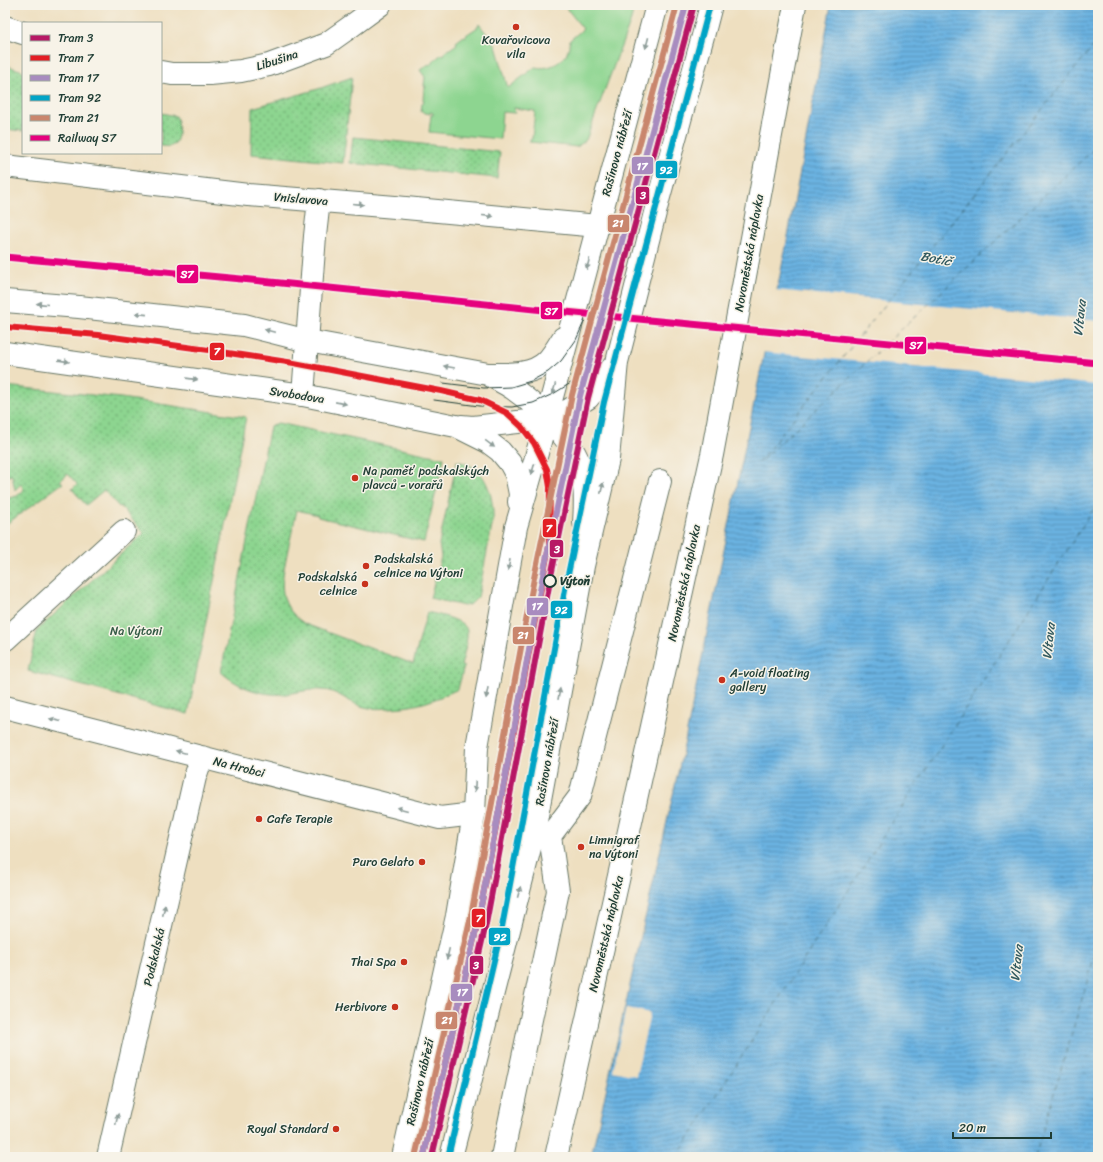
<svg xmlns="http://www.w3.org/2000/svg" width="1103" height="1162" font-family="Sriracha,sans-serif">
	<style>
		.grass { fill: url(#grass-dots); stroke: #568962 }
		.garden { fill: #8dd590; stroke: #568962 }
		.water { fill: url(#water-rules); stroke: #44788a }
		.pier { fill: #eedfc0 }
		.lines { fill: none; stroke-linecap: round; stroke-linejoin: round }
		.ferry { stroke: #325a5f; stroke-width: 1; stroke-dasharray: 5 4; stroke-linecap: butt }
		.minor-casing { stroke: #677665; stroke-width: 24 }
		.major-casing { stroke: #677665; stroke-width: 24 }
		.minor { stroke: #fff; stroke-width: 22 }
		.major { stroke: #fff; stroke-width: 22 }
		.tram { stroke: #1f3d34; stroke-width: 1 }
		.rail-1-casing { stroke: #f7f3e8; stroke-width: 10 }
		.rail-1 { stroke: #e5007d; stroke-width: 7 }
		.tram-1-casing { stroke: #f7f3e8; stroke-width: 9 }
		.tram-2-casing { stroke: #f7f3e8; stroke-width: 9 }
		.tram-3-casing { stroke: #f7f3e8; stroke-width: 9 }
		.tram-4-casing { stroke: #f7f3e8; stroke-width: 9 }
		.tram-5-casing { stroke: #f7f3e8; stroke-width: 9 }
		.tram-1 { stroke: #b71965; stroke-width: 6 }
		.tram-2 { stroke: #e31e25; stroke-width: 6 }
		.tram-3 { stroke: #a88cbf; stroke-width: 6 }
		.tram-4 { stroke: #02a4c6; stroke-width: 6 }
		.tram-5 { stroke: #c9866d; stroke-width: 6 }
		.oneway { fill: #8f9e9a }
		.poi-dot { fill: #c8321e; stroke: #f7f3e8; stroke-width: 1.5 }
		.stop-dot { fill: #f7f3e8; stroke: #1f3d34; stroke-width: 2 }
		.labels { text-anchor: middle; stroke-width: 3; stroke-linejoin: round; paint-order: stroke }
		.poi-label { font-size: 12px; fill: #1f3d34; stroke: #f7f3e8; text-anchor: start }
		.street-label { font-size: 12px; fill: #1f3d34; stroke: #f7f3e8 }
		.stop-label { font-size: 12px; font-weight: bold; fill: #1f3d34; stroke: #f7f3e8; text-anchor: start }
		.park-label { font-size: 12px; fill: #355b46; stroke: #f7f3e8 }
		.water-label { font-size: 13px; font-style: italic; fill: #325a5f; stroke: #f7f3e8 }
		.line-badge { stroke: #f7f3e8; stroke-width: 1.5 }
		.badge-label { font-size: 11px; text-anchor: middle; font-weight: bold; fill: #fff }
	</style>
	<defs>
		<pattern id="grass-dots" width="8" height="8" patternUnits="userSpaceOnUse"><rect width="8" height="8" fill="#8dd590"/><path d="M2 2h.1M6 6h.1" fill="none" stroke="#73ae76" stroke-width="1.8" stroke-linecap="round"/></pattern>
		<pattern id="water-rules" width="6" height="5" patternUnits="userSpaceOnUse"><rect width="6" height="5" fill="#6ab2e1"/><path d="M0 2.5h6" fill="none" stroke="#5792b7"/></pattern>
	</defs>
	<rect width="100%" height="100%" fill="#f7f3e8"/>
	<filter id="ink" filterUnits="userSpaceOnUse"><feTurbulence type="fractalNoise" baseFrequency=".025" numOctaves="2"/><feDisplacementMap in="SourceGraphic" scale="8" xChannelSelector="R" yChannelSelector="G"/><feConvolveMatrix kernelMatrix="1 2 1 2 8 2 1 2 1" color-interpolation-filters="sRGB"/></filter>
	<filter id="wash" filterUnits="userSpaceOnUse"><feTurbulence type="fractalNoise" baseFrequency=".012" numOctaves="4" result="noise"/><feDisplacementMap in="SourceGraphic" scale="16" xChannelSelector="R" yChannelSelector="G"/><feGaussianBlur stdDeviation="0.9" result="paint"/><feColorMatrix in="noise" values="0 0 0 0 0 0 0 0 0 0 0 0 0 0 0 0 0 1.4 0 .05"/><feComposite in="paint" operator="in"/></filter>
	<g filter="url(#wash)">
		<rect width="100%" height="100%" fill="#eedfc0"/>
		<path class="grass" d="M5,65l18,6v60l-18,-2z
			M352,77l-9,86 -92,-9 1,-46 66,-19z
			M161,113l15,3c4,6 4,28 -5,30 -3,1 -7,0 -10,0z
			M353,137l147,15 -3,26 -147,-15z
			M5,386l116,12 125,19 -58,297 -160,-43 9,-41 107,-97 -24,-27 -1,1 -15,-17 -18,15 -14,-16 5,-5 -9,-10 -8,7 3,2 -58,42v-26l12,-3 7,-6 -3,-6 -6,6 -3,-15 -7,2z
			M278,423l166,35 -20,84 -106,-25v-2l-21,-5c-3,13 -6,26 -9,39 -6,31 -14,54 17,75l108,40 14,-52c10,3 40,7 40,20 1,8 -4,25 -6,34l3,1 -6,22c-25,12 -41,18 -69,19 -10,1 -19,1 -28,-2 -13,-4 -25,-16 -39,-16 -12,-1 -24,2 -36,4 -24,2 -47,-6 -65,-22l49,-246z
			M457,461c4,1 8,2 12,4 20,9 25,37 24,56l-15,76 -7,7 -7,2 -34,-8 11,-41 -2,-13z"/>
		<path class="garden" d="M564,5h70l-3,15 -45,120 -9,7 -47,-5v-3h2l3,-28 -21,-3 1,5 -13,-1 -2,27 -71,-7 2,-17h2v-2l-3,-1v2l-9,-2 1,-9h1l1,-3h-1l1,-12h1l1,-2h-2l1,-9 -5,-7 9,-6 1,1 2,-2v-1l10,-8 1,1 2,-1 -1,-1 13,-9 -1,-2 8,-6 1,1 1,-1v-1l12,-8 1,-3 17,22 12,42 27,-21c12,3 26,-3 32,-14 2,-4 2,-9 3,-13l13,-11z"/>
		<path class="water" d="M831,5h267v1152h-507l93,-411 104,-510z"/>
		<path class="pier" d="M775,290l323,31v64l-336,-33z
			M626,1008l24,5 -14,63 -23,-5z"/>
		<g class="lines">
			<path class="ferry" d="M762,460l336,-315
				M758,463l340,-423
				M677,1157l421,-655
				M1035,1157l63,-212"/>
		</g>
	</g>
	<g filter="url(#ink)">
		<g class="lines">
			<defs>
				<path id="minor" d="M5,27l18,6
					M161,72l11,2h38l31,-3 28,-6 57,-21 24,-17 30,-22
					M5,166l243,29 147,12 203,19
					M303,395l12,-159 4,-36
					M5,640l119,-109
					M5,707l435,111 34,-4
					M108,1157l87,-380 7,-20
					M502,1157l56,-266 -8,-55 30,-40 80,-315
					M556,1157l67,-299 89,-403 83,-450"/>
				<path id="major" d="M5,301l74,6 165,18 64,16 180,33c19,0 44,2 59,-13 6,-6 11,-15 16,-23
					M5,353l298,42 153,31 32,16 12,9 10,12 6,11 4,20 -1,8
					M488,374c8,5 16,9 24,14 27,19 66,55 71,89 3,16 2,31 1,46
					M461,426l12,1 54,-6 19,-3 21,-7 21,-13 29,-36
					M403,1157l54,-241 17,-102 3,-67 39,-220 17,-59 124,-463
					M451,1157l83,-325 49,-266 25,-107 9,-97 42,-165 44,-161 8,-31"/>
			</defs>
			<use href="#minor" class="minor-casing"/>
			<use href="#major" class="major-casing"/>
			<use href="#minor" class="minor"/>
			<use href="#major" class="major"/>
			<path class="tram" d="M443,383l41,5 27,-1 20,-6 17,-9 13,-11 15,-21 23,-52
				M434,400l45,6 33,1 21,-4 20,-9 21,-13 14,-16 26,-63"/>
			<defs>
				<path id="rail-1" d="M5,257l236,22 293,30 564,54"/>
			</defs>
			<use href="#rail-1" class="rail-1-casing"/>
			<use href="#rail-1" class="rail-1"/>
			<defs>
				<path id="tram-1" d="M432,1157l54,-233 64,-343 38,-183 106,-393"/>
				<path id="tram-2" d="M5,327l93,8 111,15 85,13 147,28 39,9 27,13 14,13 13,17 13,26 3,18 -1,59 -71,376 -54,233"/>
				<path id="tram-3" d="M424,1155l54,-233 64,-342 38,-184 106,-391"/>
				<path id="tram-4" d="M448,1157l54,-230 64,-343 38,-182 105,-393"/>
				<path id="tram-5" d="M416,1153l54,-232 64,-343 38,-183 105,-390"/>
			</defs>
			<use href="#tram-1" class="tram-1-casing"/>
			<use href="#tram-2" class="tram-2-casing"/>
			<use href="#tram-3" class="tram-3-casing"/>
			<use href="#tram-4" class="tram-4-casing"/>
			<use href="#tram-5" class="tram-5-casing"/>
			<use href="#tram-1" class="tram-1"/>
			<use href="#tram-2" class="tram-2"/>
			<use href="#tram-3" class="tram-3"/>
			<use href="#tram-4" class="tram-4"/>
			<use href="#tram-5" class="tram-5"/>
		</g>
		<defs><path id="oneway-solid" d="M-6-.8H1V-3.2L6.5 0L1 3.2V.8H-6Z"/></defs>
		<g class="oneway">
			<use href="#oneway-solid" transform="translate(647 43) rotate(105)"/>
			<use href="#oneway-solid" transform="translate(358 204) rotate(5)"/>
			<use href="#oneway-solid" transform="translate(488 216) rotate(5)"/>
			<use href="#oneway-solid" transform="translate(588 264) rotate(105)"/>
			<use href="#oneway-solid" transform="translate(42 304) rotate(-175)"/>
			<use href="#oneway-solid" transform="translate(141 314) rotate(-174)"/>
			<use href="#oneway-solid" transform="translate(270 331) rotate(-165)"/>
			<use href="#oneway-solid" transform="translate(64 361) rotate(8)"/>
			<use href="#oneway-solid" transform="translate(449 367) rotate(-170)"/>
			<use href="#oneway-solid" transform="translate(192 379) rotate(8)"/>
			<use href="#oneway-solid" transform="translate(554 389) rotate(105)"/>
			<use href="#oneway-solid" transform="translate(341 403) rotate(11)"/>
			<use href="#oneway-solid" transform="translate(490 444) rotate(36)"/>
			<use href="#oneway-solid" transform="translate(533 469) rotate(106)"/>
			<use href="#oneway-solid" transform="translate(602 488) rotate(-77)"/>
			<use href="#oneway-solid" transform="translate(509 565) rotate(100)"/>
			<use href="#oneway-solid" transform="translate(487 693) rotate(100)"/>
			<use href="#oneway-solid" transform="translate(559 694) rotate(-80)"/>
			<use href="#oneway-solid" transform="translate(55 720) rotate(-166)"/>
			<use href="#oneway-solid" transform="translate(181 752) rotate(-166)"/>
			<use href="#oneway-solid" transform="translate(475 786) rotate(93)"/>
			<use href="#oneway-solid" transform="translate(402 809) rotate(-166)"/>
			<use href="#oneway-solid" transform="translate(519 892) rotate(-75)"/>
			<use href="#oneway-solid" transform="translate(164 910) rotate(-77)"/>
			<use href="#oneway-solid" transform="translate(448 954) rotate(103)"/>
			<use href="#oneway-solid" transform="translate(117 1119) rotate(-77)"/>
		</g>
	</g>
	<g class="poi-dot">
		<circle cx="516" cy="27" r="4"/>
		<circle cx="355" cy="478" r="4"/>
		<circle cx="366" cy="566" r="4"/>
		<circle cx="365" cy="584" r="4"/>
		<circle cx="722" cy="680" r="4"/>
		<circle cx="259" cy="819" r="4"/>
		<circle cx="581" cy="847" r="4"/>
		<circle cx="422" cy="862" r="4"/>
		<circle cx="404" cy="962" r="4"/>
		<circle cx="395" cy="1007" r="4"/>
		<circle cx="336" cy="1129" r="4"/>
	</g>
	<circle class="stop-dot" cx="550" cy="581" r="6"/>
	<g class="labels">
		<g class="poi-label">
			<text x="516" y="44" text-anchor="middle">Kovařovicova<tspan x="516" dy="14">vila</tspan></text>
			<text x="363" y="475">Na paměť podskalských<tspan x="363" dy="14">plavců - vorařů</tspan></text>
			<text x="374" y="563">Podskalská<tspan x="374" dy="14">celnice na Výtoni</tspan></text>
			<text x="357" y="581" text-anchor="end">Podskalská<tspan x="357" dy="14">celnice</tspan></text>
			<text x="730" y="677">A-void floating<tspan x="730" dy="14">gallery</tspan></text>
			<text x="267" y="823">Cafe Terapie</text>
			<text x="589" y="844">Limnigraf<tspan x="589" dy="14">na Výtoni</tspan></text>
			<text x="414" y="866" text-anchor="end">Puro Gelato</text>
			<text x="396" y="966" text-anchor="end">Thai Spa</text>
			<text x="387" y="1011" text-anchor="end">Herbivore</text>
			<text x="328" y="1133" text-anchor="end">Royal Standard</text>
		</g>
		<g class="street-label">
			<text transform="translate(277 60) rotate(-18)" y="4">Libušina</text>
			<text transform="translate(617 153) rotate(-75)" y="4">Rašínovo nábřeží</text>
			<text transform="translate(301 199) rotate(5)" y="4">Vnislavova</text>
			<text transform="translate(749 253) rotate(-80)" y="4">Novoměstská náplavka</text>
			<text transform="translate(297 395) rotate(9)" y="4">Svobodova</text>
			<text transform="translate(684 583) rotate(-78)" y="4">Novoměstská náplavka</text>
			<text transform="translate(547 762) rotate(-80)" y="4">Rašínovo nábřeží</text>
			<text transform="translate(239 767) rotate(14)" y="4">Na Hrobci</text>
			<text transform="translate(606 934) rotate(-77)" y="4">Novoměstská náplavka</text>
			<text transform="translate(154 957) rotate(-77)" y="4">Podskalská</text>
			<text transform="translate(420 1082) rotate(-77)" y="4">Rašínovo nábřeží</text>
		</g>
		<g class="stop-label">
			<text x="560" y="585">Výtoň</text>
		</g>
		<g class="park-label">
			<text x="136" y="635">Na Výtoni</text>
		</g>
		<g class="water-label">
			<text transform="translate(936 258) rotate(11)" y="5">Botič</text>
			<text transform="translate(1079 318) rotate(-84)" y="5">Vltava</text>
			<text transform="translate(1048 641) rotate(-84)" y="5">Vltava</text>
			<text transform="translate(1016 963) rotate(-84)" y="5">Vltava</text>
		</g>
	</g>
	<g class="line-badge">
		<rect x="631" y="156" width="23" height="19" rx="4" fill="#a88cbf"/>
		<rect x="655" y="160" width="23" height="19" rx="4" fill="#02a4c6"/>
		<rect x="635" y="186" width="15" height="19" rx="4" fill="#b71965"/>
		<rect x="607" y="214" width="23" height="19" rx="4" fill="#c9866d"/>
		<rect x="176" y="264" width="23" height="20" rx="4" fill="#e5007d"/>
		<rect x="540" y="301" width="23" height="19" rx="4" fill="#e5007d"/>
		<rect x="904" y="336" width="23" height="19" rx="4" fill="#e5007d"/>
		<rect x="209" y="342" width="16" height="19" rx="4" fill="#e31e25"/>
		<rect x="542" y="518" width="15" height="20" rx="4" fill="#e31e25"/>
		<rect x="549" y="539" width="15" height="19" rx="4" fill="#b71965"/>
		<rect x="526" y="597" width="23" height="19" rx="4" fill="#a88cbf"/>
		<rect x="550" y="600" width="23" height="19" rx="4" fill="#02a4c6"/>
		<rect x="512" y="626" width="23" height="19" rx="4" fill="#c9866d"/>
		<rect x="471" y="908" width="15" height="20" rx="4" fill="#e31e25"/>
		<rect x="488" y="927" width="23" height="19" rx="4" fill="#02a4c6"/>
		<rect x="469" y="955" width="15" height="20" rx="4" fill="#b71965"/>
		<rect x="450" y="983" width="23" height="19" rx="4" fill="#a88cbf"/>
		<rect x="435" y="1011" width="23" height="19" rx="4" fill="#c9866d"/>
	</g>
	<g class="badge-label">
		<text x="642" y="170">17</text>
		<text x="666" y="174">92</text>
		<text x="643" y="199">3</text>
		<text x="618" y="227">21</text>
		<text x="187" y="278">S7</text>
		<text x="551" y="315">S7</text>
		<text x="916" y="349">S7</text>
		<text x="217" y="355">7</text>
		<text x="549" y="532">7</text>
		<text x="557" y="553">3</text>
		<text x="537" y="610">17</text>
		<text x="561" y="614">92</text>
		<text x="523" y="639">21</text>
		<text x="479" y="922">7</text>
		<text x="500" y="941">92</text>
		<text x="476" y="969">3</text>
		<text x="462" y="996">17</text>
		<text x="447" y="1024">21</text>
	</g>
	<rect width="1103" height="1162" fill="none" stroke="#f7f3e8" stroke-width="20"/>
	<rect x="22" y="22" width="140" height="132" fill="#f7f3e8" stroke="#a1aaa0"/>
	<rect x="30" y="35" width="20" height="6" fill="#b71965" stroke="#a1aaa0"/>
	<text x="58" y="42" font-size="12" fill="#1f3d34">Tram 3</text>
	<rect x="30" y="55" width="20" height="6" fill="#e31e25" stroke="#a1aaa0"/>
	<text x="58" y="62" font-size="12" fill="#1f3d34">Tram 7</text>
	<rect x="30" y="75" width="20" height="6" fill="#a88cbf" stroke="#a1aaa0"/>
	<text x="58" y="82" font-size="12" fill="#1f3d34">Tram 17</text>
	<rect x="30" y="95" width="20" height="6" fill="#02a4c6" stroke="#a1aaa0"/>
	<text x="58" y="102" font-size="12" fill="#1f3d34">Tram 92</text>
	<rect x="30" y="115" width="20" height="6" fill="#c9866d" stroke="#a1aaa0"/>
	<text x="58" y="122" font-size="12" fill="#1f3d34">Tram 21</text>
	<rect x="30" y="135" width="20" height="6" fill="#e5007d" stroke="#a1aaa0"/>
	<text x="58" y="142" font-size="12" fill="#1f3d34">Railway S7</text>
	<path d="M953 1132v6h98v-6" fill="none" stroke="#1f3d34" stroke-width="2"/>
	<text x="959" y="1132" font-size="12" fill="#1f3d34" stroke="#f7f3e8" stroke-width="3" paint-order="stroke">20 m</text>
</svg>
